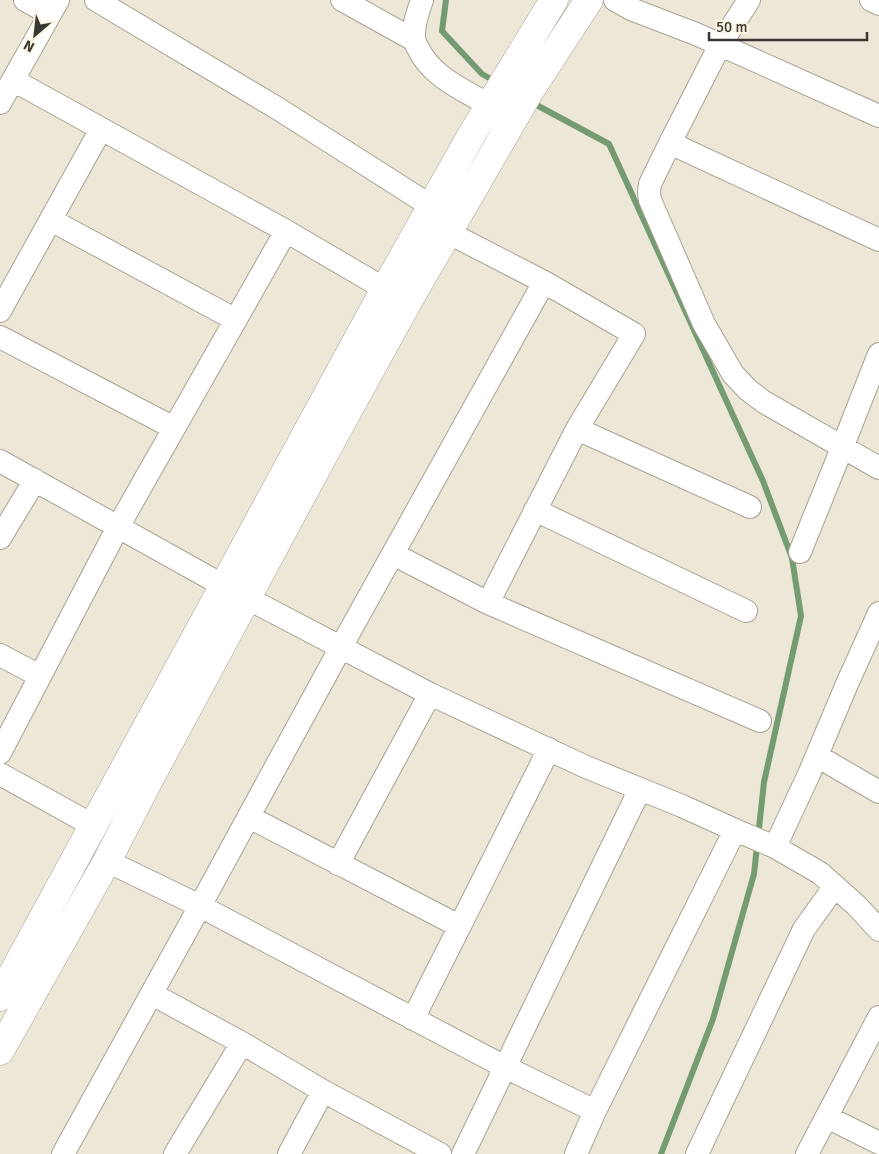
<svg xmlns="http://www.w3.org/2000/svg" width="879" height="1154" font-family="Signika,sans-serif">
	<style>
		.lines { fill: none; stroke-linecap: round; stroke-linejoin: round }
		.stream { stroke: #749b71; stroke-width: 6 }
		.street-casing { stroke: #a7a293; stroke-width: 24 }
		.secondary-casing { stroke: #a7a293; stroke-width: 29 }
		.street { stroke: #fff; stroke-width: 22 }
		.secondary { stroke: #fff; stroke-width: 28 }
	</style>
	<rect width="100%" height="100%" fill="#ede7d7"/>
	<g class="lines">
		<path class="stream" d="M446,0l-4,31 40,43 14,8
			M531,102l78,42 154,337 29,77 9,58 -37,166 -10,92 -41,145 -52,135"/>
		<defs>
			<path id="street" d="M25,0l25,14
				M96,0l181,108 154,98
				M342,0l72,40
				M422,0c-4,12 -9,24 -8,38 0,3 2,7 4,10 13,29 46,42 71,57
				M615,0l16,9 65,25 183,82
				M749,0l-29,45 -50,98 -20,41 -1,8 1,8 54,124 29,50 15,16 16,12 115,66
				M871,0l8,4
				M13,80l273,151 99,58
				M0,103l58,-103
				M670,143l209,97
				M51,220l185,100
				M0,311l101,-182
				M0,337l174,91
				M577,429l173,78
				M0,461l224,125 206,108 156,73 96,39 53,24 40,17 45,26 37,33 22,24
				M535,510l211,101
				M0,538l35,-58
				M800,552l42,-104 37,-94
				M393,554l95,49 272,118
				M488,603l89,-174 57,-95 -90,-52
				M0,655l40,21
				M0,753l118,-226 168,-296
				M817,756l62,36
				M0,774l94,52
				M249,817l210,109
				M775,847l34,-73 38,-90 32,-71
				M107,861l93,45 305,161 90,44
				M338,864l92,-170
				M152,994l90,49 81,48 117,63
				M413,1019l136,-270
				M827,1117l52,26
				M63,1154l137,-248 141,-259 203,-365 -95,-49
				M175,1154l67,-111
				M289,1154l34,-63
				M463,1154l177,-365
				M576,1154l19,-43 140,-281
				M697,1154l107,-225 31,-43
				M807,1154l72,-137"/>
			<path id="secondary" d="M0,997l385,-708 87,-155 82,-134
				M0,1051l107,-190 42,-81 180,-335 81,-147 121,-209 58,-89"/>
		</defs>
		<use href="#street" class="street-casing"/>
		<use href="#secondary" class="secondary-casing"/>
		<use href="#street" class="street"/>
		<use href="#secondary" class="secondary"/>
	</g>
	<g transform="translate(35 35) rotate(208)" stroke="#faf5e4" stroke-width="4" paint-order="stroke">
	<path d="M0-4L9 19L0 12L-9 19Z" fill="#393731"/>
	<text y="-8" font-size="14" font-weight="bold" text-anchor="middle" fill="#393731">N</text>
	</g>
	<path d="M709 32v8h158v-8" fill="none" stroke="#393731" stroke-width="2.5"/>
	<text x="716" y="32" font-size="15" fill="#393731" stroke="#faf5e4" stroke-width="4" paint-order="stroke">50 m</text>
</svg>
